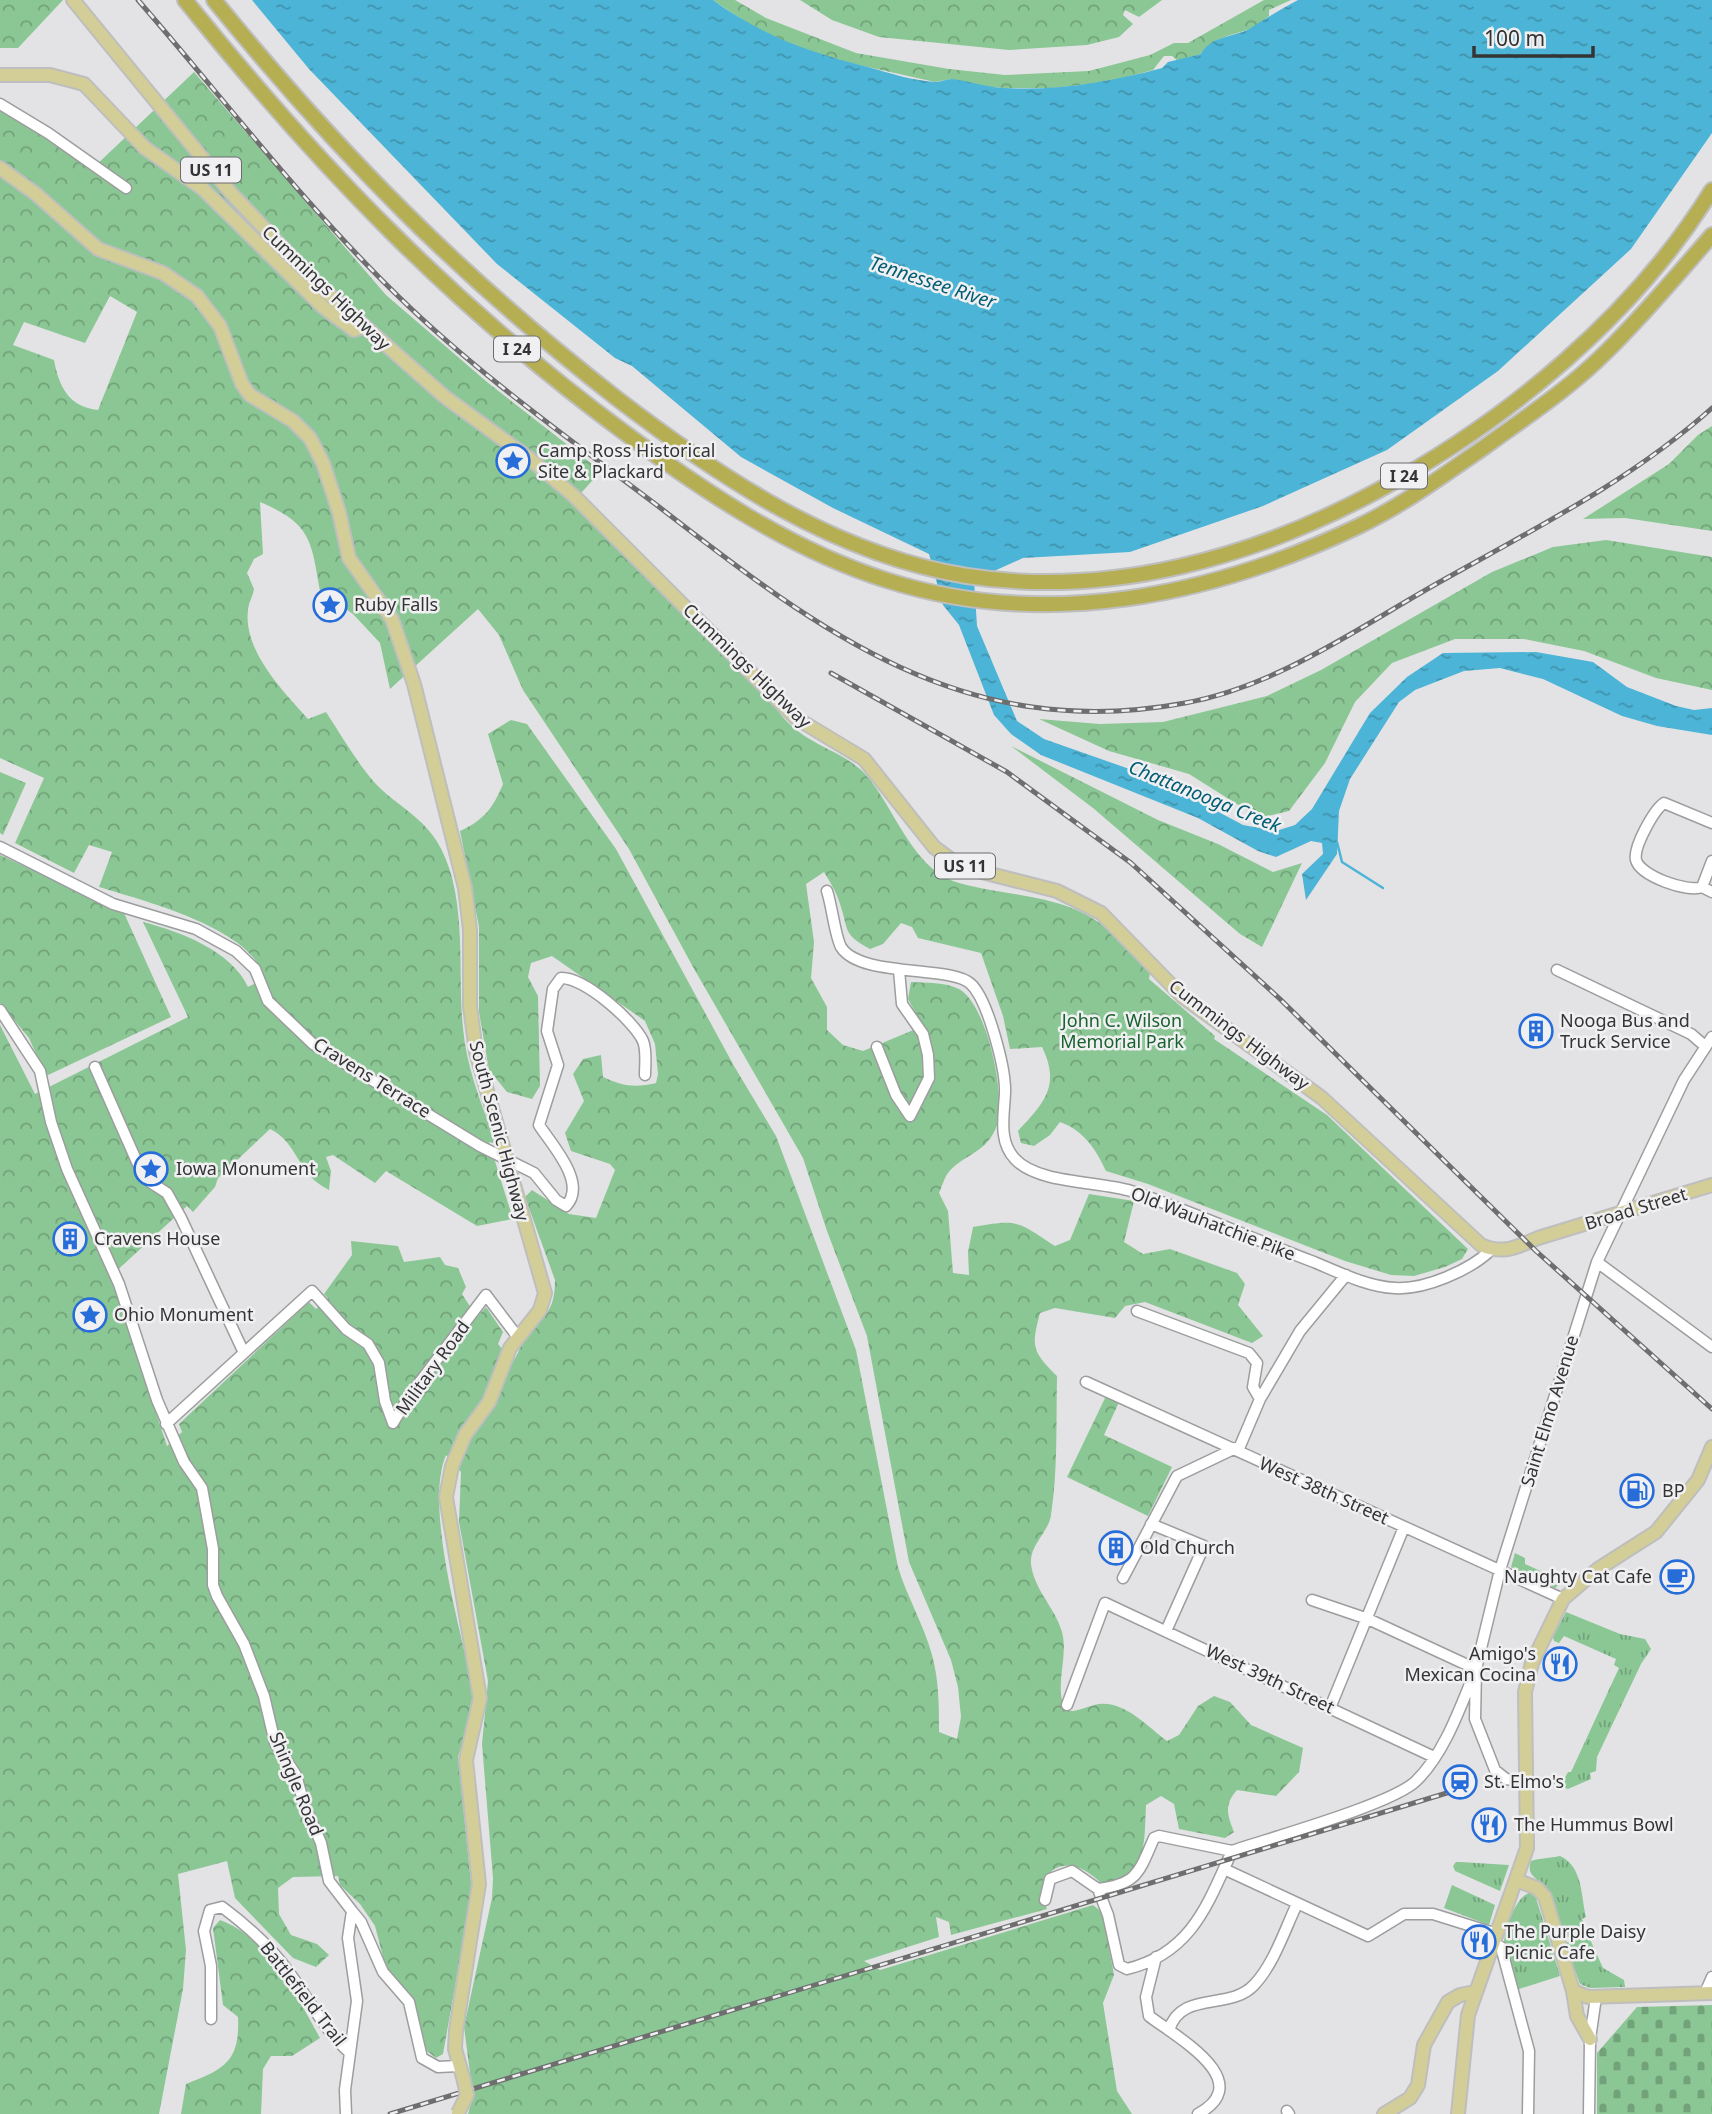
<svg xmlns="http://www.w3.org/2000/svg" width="1712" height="2114" font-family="'Noto Sans',sans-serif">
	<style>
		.grass { fill: url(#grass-tufts) }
		.forest { fill: url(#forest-crowns); fill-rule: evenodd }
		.cemetery { fill: url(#cemetery-stones) }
		.water { fill: url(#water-ripples) }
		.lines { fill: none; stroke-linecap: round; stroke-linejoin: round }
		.stream { stroke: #4cb4d6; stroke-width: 2.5 }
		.minor-casing { stroke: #9c9d9e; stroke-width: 13 }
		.major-casing { stroke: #bebebe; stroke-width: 16 }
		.highway-casing { stroke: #bebebe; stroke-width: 18 }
		.minor { stroke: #fff; stroke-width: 10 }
		.major { stroke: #d3ce98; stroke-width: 12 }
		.highway { stroke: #b6ae53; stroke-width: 14 }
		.rail-casing { stroke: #6e6e6f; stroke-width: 5 }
		.rail { stroke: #f0f0f2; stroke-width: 2.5; stroke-dasharray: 8; stroke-linecap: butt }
		.major-bridge-casing { stroke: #bebebe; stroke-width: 16; stroke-linecap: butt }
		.major-bridge { stroke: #d3ce98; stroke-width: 12 }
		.labels { text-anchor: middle; stroke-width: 5; stroke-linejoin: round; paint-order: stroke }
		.shield { fill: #f0f0f2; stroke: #6c6c6e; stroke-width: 2 }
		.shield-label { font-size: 16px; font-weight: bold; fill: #343435 }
		.street-label { font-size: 18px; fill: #343435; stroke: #f0f0f2 }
		.poi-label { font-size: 18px; fill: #343435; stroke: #f0f0f2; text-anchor: start }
		.park-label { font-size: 18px; fill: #18622d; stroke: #f0f0f2 }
		.water-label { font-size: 19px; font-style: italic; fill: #005d74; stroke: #f0f0f2 }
	</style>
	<defs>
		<pattern id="grass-tufts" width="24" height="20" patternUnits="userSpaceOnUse" patternTransform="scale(1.75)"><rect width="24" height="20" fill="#8bc794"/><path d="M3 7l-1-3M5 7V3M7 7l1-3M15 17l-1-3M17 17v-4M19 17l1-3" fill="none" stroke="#72a27a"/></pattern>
		<pattern id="forest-crowns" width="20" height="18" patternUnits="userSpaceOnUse" patternTransform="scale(1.75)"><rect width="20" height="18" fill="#8bc794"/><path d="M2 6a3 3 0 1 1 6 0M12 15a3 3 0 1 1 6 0" fill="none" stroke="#72a27a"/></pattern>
		<pattern id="cemetery-stones" width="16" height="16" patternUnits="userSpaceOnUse" patternTransform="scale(1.75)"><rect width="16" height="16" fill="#8bc794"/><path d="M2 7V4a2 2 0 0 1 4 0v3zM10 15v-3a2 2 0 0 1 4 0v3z" fill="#72a27a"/></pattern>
		<pattern id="water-ripples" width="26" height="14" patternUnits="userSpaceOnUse" patternTransform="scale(1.75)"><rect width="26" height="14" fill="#4cb4d6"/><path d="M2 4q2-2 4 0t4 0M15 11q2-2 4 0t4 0" fill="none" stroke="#4093ae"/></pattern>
	</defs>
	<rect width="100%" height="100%" fill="#e3e3e5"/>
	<path class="grass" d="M1515,1553l10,5v6l31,14 3,-5 9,4 -13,11 -44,-21z
		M1566,1612l54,22 25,5 6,10 -10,15 -44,93 -1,14 -6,2 1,6 -23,10 -15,-5 2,-4 7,3 6,-11h3l48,-104 -5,-3 2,-6 -52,-23 -5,7 -5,-2 -1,-4z
		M1560,1856c23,10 21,41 26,61l-4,2 5,12 -24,8c-5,-16 -8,-34 -15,-48 -7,-13 -23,-13 -17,-30 9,-3 19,-3 29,-5z
		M1456,1862h4l49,3 -9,26 -45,-20 -2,-5z
		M1452,1885l43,20 -6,20 -45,-17z
		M1530,1893l6,5 24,78 -44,14c-4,-13 -11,-30 -12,-44 -1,-14 12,-51 26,-53z
		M1588,1935l15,33 21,12 1,7 -35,1 -10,-4 -15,-41z"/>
	<path class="forest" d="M0,0h63l-45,48h-18z
		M713,0h22l31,18 90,35 93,16 56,6 84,-4 61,-16 24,-12h14l76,-43h27l-22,10v6c-7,5 -17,13 -25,15 -13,4 -36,9 -43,23l-23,7 -6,-5h-8l-11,14 -44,12 -57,6h-48l-36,-3 -17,-6 -16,3 -85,-19 -66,-20 -25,-12z
		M800,0h362l-23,17 -14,-7 -2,5 10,9 -14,13 -32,8 -78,5 -130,-13 -47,-17z
		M194,72l192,223 101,87 114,89 -28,31 198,199c8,12 16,22 28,31 21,16 49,23 67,43 28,32 45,90 87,106 48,16 105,11 148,43 18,13 33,33 49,49l-1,6 66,57 -1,3 113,76 141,134 -6,10 -17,8 -31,9 -23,-1 -46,-14 -197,-77 -42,-13c-10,-22 -23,-41 -46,-49l-10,13 -16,11 -13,-3 -3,-12c26,-28 43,-45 24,-84l-32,2 -7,-33 -22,-63 -63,-15 -6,-11 -11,-4 -18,21 -13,5c-28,-15 -21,-19 -30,-45 -3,-11 -10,-22 -16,-32l-18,12 8,58 -3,36 16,29v23l16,15 20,6 60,-25 -15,-27 3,-17c15,1 34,0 48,7 28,15 47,106 38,136 -9,28 -35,30 -49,48 -4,5 -6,14 -9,20l9,18 5,62 16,2 -1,-23 5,-25c46,-8 44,-6 82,19l15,-6 19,-46 45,7 -10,41 19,12 27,-5 67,24 8,11 -7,21 25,31 -11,7 -107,-41 -20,4 -10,12 -60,-10 -15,5c-9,34 -8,38 17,63 -1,46 1,94 -6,139 -2,17 -22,30 -20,49 3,26 25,45 31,68 7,26 -9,55 4,79 13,1 21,-5 33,-7 26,-3 49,23 68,37l12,-6 19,-29 16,-10 16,6 21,23 52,23 -4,24 -23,24 -39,-6c-13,15 -10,24 -3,42l-9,6 -46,-9 -5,-25 -13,-8 -15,9c-2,40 2,68 -42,81 -8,-8 -17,-16 -28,-19 -29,-8 -39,21 -29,42l-96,26 -2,-13 -13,-5 3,20 -75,24 16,9 213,-65 9,7 12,63 -11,28 14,88 15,23h-664l5,-18 -9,-69 28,-129 1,-20 -11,-134 6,-63 -29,-159 2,-50 -15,-17c-22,51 15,176 27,233v21l-15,48 13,125 -1,21 -27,151 -7,4 -9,-7 -17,-56 -24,-27 -11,-42 -15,-22 -20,-19 -2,-9 -45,1 -15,11 1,26 12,21 26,9 12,11 -13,12 -23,-9 -58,-60 -8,-37 -49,13 8,76 -3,39 -24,125h-159v-1089l35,69 153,-77 -45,-95c36,9 89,29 105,65l16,-8c-8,-50 -123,-79 -165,-92l13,-35 -23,-7 -15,28 -59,-30 29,-65 -44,-20v-647l29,16 62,43zM110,296l27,16 -39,98c-29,-3 -39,-23 -44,-50l-41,-15 11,-23 61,21zM260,502c52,22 51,39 60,89l33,23 27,29 10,46 88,-80 21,26 24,55 106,159 64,118 110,191 24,73 40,105 42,226 42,98 7,27 3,30 -4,22 -18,-7c0,-26 0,-52 -7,-77 -8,-30 -25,-58 -34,-88l-42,-217 -80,-214 -42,-70 -118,-217 -89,-125 -16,-4 -23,14 15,50c-10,24 -19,36 -43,47l19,96v85l10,58 18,22 25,7 8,-13 -2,-90 -10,-19 3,-14 21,-7 93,65 10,23 3,30 -2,9c-21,5 -34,3 -53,-6l-2,-22 -18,4 -10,15 11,27 -19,32 6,18 39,13 5,6 -19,48 -27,-4 -37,-24 -7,7 30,83c0,32 -11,36 -29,57 -6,7 -7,17 -13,24l-15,-17 5,-12 -17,-25 -9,10 -15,-23 4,-7 -8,-19 -13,-3 -5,-8 -36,5 -6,-16 -47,-5 1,14 -28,39 4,4 -12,11 -7,-7 -130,122 3,8 -15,14 -56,-170 76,-70 6,6 22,-25 3,-9 52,-49c29,14 26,45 59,61l2,-19 -5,-14 7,-2 42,28 11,-12 91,55 36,-7 -24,-77 4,1v-8c-13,-34 -27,-71 -30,-107 -6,-57 6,-137 -27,-188 -16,-25 -43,-37 -62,-58 -18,-21 -33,-47 -48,-70l-18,7c-24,-27 -65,-68 -60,-109 0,-6 5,-14 6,-21l-7,-16 7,-14 9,-5z
		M1712,426v105l-87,-13 -42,1 86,-55 29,-29z
		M1606,540l106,17v133l-56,-12 -72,-27 -60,-12h-69l-63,24 -37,39 -30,61 -36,48 -30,7 -70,-44 -80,-23 -70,-32 61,5 63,-2 104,-26 54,-26 171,-98 61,-25z
		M1011,746l147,74 60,24 55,28 29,-9 -40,84 -22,-13 -147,-126z
		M0,772l26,11 -23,52 -3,-2z
		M0,855l124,58 47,104 -125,59 -17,-38 -29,-35z
		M1106,1396l13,6 -15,33 68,32 -24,49 -81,-39z
		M220,1920c47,17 77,76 100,118l-28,18h-21l-8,13 -2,45h-80l5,-30c39,-15 54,-23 52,-67l-15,-12 -10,-77z"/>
	<path class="cemetery" d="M1712,2005v109h-115v-61l40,-46z"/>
	<path class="water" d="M252,0h461c50,36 96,52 155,67 21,6 46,14 68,15 5,0 10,-3 16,-3 17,2 34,8 52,9 55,3 106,-6 158,-20l6,-6 33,-8c9,-18 33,-17 48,-25 16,-10 32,-20 49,-29h414v133l-81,116 -133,122 -111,79 -124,56 -133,46 -107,6 -49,22 3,46 40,95 27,18 111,39 88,47 33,6 19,-6 17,-16 58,-96 37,-36 36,-24 93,-1 57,10 34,25 49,19 18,4 18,-2v27l-55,-9 -35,-10 -79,-37 -43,-11 -36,3 -49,19 -16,12 -49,77 -11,32 -2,43 -31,46 -4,-26 21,-20 -1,-11 -11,-2 -35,16 -18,-6 -60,-33 -157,-63 -30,-21 -17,-19 -35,-90 -16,-20 -14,-51 -96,-46 -92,-51 -109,-91 -17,-8 -118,-94 -188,-195z"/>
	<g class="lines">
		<path class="stream" d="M1337,842l5,20 41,26"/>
		<defs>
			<path id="minor" d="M0,104l48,29 78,55
				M1712,823l-48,-20c-10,7 -31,44 -28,57 4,16 52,33 66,27l10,5
				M0,847l113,57 83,25 40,22 19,18 13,32 45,43 167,102 54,27 22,27 10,6c22,-23 -15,-62 -27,-81l19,-60 -11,-34 6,-42 8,-11c23,-1 73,43 82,63 4,10 2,24 2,34
				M1702,887l10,-26
				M827,891c5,15 8,45 14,56 19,31 110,18 130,37 17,16 35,86 34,109 -1,23 -7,48 10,66 23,25 84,22 116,32 62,21 122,48 183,71 24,10 54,25 81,26 30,2 75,-18 96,-38
				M1557,970l134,64 14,12
				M0,1010l40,61 11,51 16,47 52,115 38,116 27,62 18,26 11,61v36l4,11 27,48 20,52 11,47 21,32 8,29 17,39 8,38 23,30 -4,27 9,63 -12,89 1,24
				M877,1047l19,48 14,21 19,-38 -1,-23 -5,-21 -21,-30 -3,-34
				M95,1067l42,95 13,20 17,11 14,25 63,135
				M1597,1262l115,85
				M1137,1311l112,42 8,10 -4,24 7,12
				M1086,1382l477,217
				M393,1423l17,-28 76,-100 31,41
				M166,1424l146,-133 34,38 22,15 11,19 6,38 8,22
				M1151,1524l53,22 -38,85
				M1123,1578l54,-102 63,-30 20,-47 40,-68 46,-56
				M1067,1705l38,-102 329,154
				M1330,1708l74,-181
				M1527,1782l-21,-3 -11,-9 -20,-51 1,-50 24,-99 97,-308 87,-182 28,-43
				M1224,1869l144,67 36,-22h29l64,20
				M1098,1889c40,-5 41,-17 56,-51l5,-2 73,15
				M1045,1900l5,-21 22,-8 26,18 10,26 11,50 8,4c64,-16 80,-63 105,-118 38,-13 161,-47 184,-70 29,-28 45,-76 60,-112l-108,-50 -56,-19
				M352,1911l9,11 22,50 26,30 13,56 16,9 21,-1
				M1493,1944l8,3 28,104 -1,63
				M1156,1957l-10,40 3,19c27,21 109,65 49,98
				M1705,1993l7,-16
				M211,2019v-53l-7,-35 6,-21 12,-3c27,20 50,41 69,68 20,27 33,55 59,78
				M1169,2030c12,-40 61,-19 85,-45 20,-21 31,-56 43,-81
				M1287,2111l2,3
				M1589,2114l1,-75 6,-42"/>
			<path id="major" d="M73,0l158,193 86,91 128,113 85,62 44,37 222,222 68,41 70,88 16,12 28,12 79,20 44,22 82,84 139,101 159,147c22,10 36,2 57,-7l174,-53
				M0,75h50l34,9 61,64 58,41 120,118 31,23 9,-3
				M0,168l36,26 62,55 65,24 34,23 23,30 22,58 8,11 43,26 17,17 13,25 16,49 10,46 43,61 22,65 51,204 5,42v76l6,46 69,241 -5,17 -30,38 -21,54 -24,33 -13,31 -6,31 34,201 -14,62 13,124 -23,146 -1,19 9,32
				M1516,1880l21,8 8,9 28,94 4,25 13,23
				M1573,1991l15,6 124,-4
				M1384,2114l26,-16 8,-13 6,-40 24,-43 12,-7 15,-3
				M1458,2114l10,-99 59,-167 -2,-156 7,-29 31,-64 35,-30 58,-37 42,-52 14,-33"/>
			<path id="highway" d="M185,0c135,168 267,305 440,433 80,59 166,117 261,147 160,51 326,16 473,-54 46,-22 86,-52 127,-80 40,-29 84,-58 119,-93 38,-37 72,-78 107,-118
				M214,0c124,153 246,276 401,397 104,80 220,158 352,179 142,22 286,-18 410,-85 130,-70 257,-175 335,-301"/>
		</defs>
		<use href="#minor" class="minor-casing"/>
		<use href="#major" class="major-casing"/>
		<use href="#highway" class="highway-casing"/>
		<use href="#minor" class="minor"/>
		<use href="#major" class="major"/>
		<use href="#highway" class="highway"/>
		<defs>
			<path id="rail" d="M138,0c86,99 167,206 261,297 79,77 168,140 255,206 164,127 309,241 531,200 94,-17 177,-78 260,-124 91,-51 188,-100 267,-171
				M831,673l176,99 124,91 149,136 256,252 176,158
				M390,2114l1070,-325"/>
		</defs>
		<use href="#rail" class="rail-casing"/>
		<use href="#rail" class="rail"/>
		<defs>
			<path id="major-bridge" d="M458,2113l9,-18 -3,-14"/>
		</defs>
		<use href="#major-bridge" class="major-bridge-casing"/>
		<use href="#major-bridge" class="major-bridge"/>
	</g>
	<defs>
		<symbol id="sight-ring" viewBox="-11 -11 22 22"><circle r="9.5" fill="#f0f0f2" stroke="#266dd9" stroke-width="1.5"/><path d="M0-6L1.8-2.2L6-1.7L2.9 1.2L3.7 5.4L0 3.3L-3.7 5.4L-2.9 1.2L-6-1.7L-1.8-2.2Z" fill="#266dd9"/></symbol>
		<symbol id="building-ring" viewBox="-11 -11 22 22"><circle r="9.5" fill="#f0f0f2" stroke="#266dd9" stroke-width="1.5"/><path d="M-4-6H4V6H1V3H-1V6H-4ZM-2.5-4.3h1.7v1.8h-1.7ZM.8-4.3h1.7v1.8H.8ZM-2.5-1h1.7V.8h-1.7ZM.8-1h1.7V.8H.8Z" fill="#266dd9"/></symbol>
		<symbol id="fuel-ring" viewBox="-11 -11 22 22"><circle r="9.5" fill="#f0f0f2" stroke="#266dd9" stroke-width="1.5"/><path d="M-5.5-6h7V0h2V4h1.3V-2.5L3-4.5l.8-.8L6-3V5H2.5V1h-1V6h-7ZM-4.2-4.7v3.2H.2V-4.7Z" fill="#266dd9"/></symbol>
		<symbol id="cafe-ring" viewBox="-11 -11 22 22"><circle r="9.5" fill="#f0f0f2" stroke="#266dd9" stroke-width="1.5"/><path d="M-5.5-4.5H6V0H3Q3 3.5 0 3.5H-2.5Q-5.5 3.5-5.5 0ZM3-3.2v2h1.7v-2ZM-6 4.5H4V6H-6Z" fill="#266dd9"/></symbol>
		<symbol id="restaurant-ring" viewBox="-11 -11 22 22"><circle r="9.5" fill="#f0f0f2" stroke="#266dd9" stroke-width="1.5"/><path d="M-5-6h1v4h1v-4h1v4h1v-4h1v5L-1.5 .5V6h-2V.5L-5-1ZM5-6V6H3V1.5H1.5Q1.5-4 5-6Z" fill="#266dd9"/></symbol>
		<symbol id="station-ring" viewBox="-11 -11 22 22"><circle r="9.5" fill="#f0f0f2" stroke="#266dd9" stroke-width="1.5"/><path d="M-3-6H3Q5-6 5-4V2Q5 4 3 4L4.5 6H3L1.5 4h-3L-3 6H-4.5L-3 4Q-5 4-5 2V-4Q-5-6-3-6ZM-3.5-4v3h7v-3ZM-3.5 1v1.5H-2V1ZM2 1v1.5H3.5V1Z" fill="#266dd9"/></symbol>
	</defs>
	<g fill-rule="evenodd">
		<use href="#sight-ring" x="494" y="442" width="38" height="38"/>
		<use href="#sight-ring" x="311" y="586" width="38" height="38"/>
		<use href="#building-ring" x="1517" y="1012" width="38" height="38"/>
		<use href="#sight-ring" x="132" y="1150" width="38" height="38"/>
		<use href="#building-ring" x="51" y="1220" width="38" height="38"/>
		<use href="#sight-ring" x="71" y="1296" width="38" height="38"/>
		<use href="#fuel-ring" x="1618" y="1472" width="38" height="38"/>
		<use href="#building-ring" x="1097" y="1529" width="38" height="38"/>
		<use href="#cafe-ring" x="1658" y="1558" width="38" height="38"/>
		<use href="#restaurant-ring" x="1541" y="1645" width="38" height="38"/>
		<use href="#station-ring" x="1441" y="1763" width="38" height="38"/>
		<use href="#restaurant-ring" x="1470" y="1806" width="38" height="38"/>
		<use href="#restaurant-ring" x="1460" y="1923" width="38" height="38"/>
	</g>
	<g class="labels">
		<g class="shield">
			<rect x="181" y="157.5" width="60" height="25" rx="5"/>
			<rect x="494" y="336.5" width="46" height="25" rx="5"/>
			<rect x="1381" y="463.5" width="46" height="25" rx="5"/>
			<rect x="935" y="853.5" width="60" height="25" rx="5"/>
		</g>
		<g class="shield-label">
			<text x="211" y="176">US 11</text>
			<text x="517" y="355">I 24</text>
			<text x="1404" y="482">I 24</text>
			<text x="965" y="872">US 11</text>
		</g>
		<g class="street-label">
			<text transform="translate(326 288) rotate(44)" y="6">Cummings Highway</text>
			<text transform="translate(747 666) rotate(44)" y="6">Cummings Highway</text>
			<text transform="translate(1239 1035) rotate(37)" y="6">Cummings Highway</text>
			<text transform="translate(372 1078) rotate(32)" y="6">Cravens Terrace</text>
			<text transform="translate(499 1131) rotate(75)" y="6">South Scenic Highway</text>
			<text transform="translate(1636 1209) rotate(-17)" y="6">Broad Street</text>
			<text transform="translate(1213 1224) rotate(21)" y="6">Old Wauhatchie Pike</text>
			<text transform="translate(433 1368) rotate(-54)" y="6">Military Road</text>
			<text transform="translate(1550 1411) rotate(-73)" y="6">Saint Elmo Avenue</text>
			<text transform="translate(1324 1491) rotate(24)" y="6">West 38th Street</text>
			<text transform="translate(1270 1679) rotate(25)" y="6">West 39th Street</text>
			<text transform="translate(296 1784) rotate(67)" y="6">Shingle Road</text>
			<text transform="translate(303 1994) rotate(52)" y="6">Battlefield Trail</text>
		</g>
		<g class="poi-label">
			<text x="538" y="457">Camp Ross Historical<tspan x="538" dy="21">Site &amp; Plackard</tspan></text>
			<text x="354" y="611">Ruby Falls</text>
			<text x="1560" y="1027">Nooga Bus and<tspan x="1560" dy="21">Truck Service</tspan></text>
			<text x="176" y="1175">Iowa Monument</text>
			<text x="94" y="1245">Cravens House</text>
			<text x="114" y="1321">Ohio Monument</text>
			<text x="1662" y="1497">BP</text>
			<text x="1140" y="1554">Old Church</text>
			<text x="1652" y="1583" text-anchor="end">Naughty Cat Cafe</text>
			<text x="1536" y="1660" text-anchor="end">Amigo's<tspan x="1536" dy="21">Mexican Cocina</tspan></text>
			<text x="1484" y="1788">St. Elmo's</text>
			<text x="1514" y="1831">The Hummus Bowl</text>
			<text x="1504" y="1938">The Purple Daisy<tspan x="1504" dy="21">Picnic Cafe</tspan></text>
		</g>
		<g class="park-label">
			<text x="1122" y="1027">John C. Wilson<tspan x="1122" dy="21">Memorial Park</tspan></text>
		</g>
		<g class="water-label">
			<text transform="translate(933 282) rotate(18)" y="7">Tennessee River</text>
			<text transform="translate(1205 796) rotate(22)" y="7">Chattanooga Creek</text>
		</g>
	</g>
	<path d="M1474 46v10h119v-10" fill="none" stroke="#343435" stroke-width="3.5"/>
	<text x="1484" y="46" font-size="21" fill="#343435" stroke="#f0f0f2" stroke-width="5" paint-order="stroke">100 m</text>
</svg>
